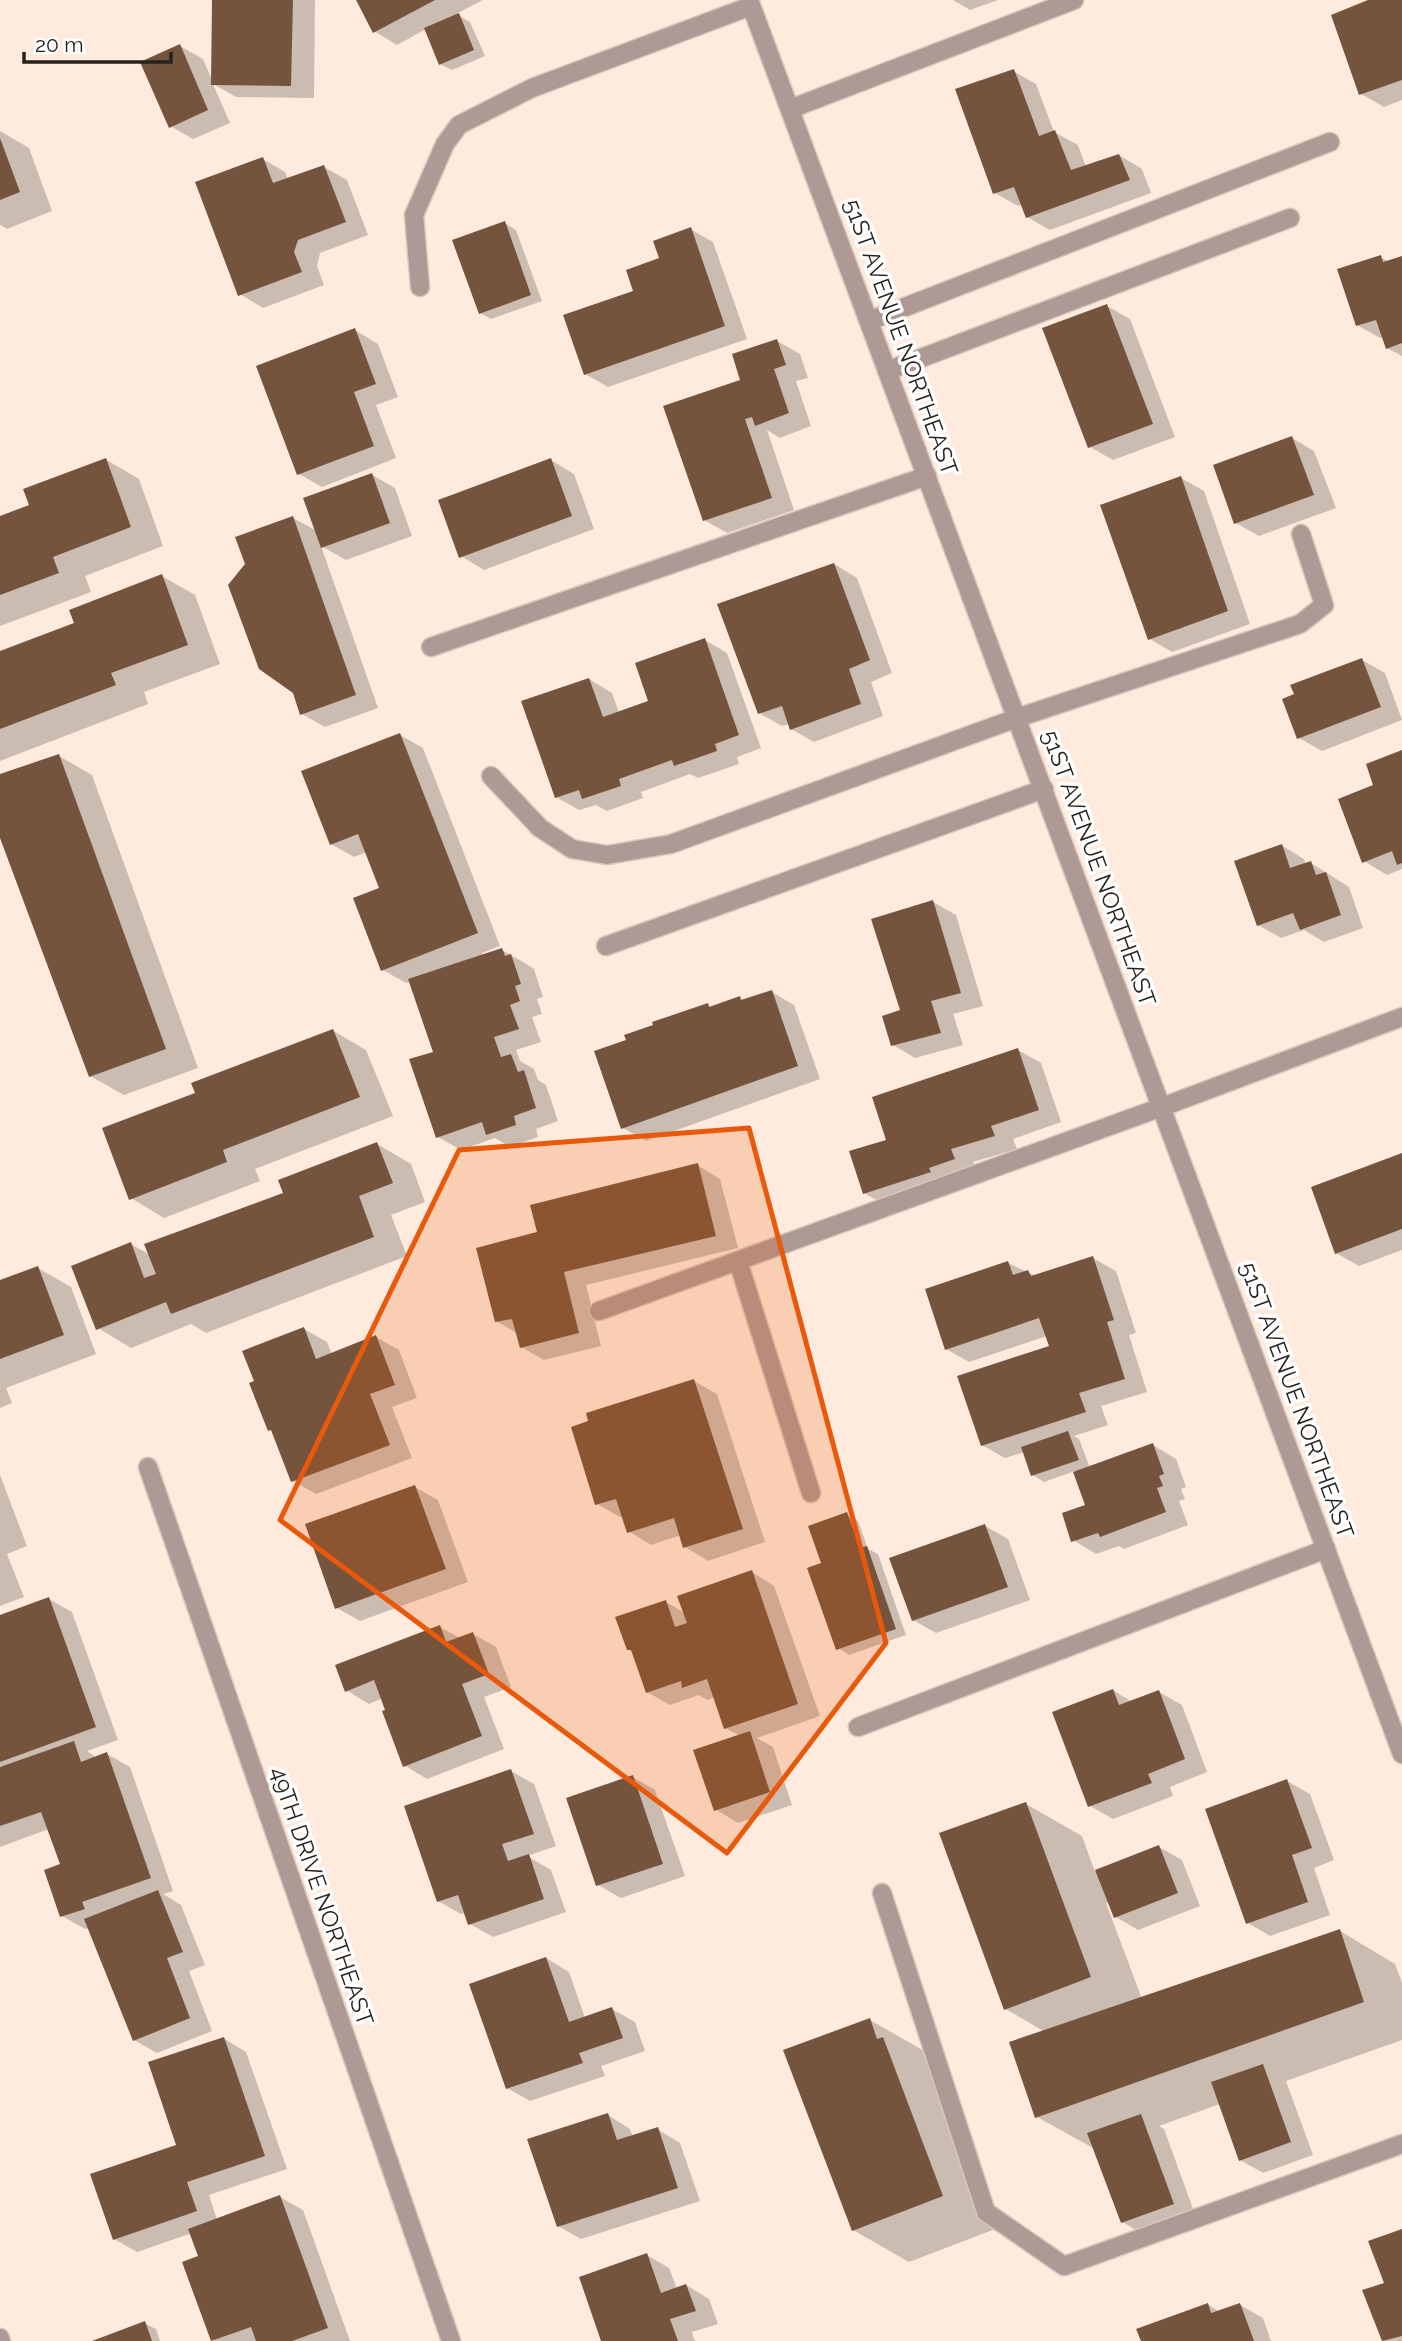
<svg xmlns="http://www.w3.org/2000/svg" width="1402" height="2341" font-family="Raleway,sans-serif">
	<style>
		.shadow { fill: #0003 }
		.building { fill: #75543d }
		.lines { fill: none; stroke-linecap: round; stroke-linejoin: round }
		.service-casing { stroke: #d7c7bb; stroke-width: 21 }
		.minor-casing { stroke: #d7c7bb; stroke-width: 21 }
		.tertiary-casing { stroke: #d7c7bb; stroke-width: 21 }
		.service { stroke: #ae9995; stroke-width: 18 }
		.minor { stroke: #ae9995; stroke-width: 18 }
		.tertiary { stroke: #ae9995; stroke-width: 18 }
		.marked { fill: #e8590c; fill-opacity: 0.2; stroke: #e8590c; stroke-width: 5; stroke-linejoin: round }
		.labels { text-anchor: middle; stroke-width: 7; stroke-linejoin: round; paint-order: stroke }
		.street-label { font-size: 23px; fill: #27211c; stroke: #fff }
	</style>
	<rect width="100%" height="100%" fill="#feebde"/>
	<path class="shadow" d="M214,0h101l-1,98 -78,-1 -23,-13 17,39 -37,16 -23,-13 10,-80 23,13 10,23z
		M358,0h125l-27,14 14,8 15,34 -33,14 -12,-6 -14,-35 -29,16 -23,-14z
		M953,0h45l-28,10z
		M1370,0h32v100l-18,7 -23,-13z
		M1013,71l23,13 18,48 24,13 8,22 33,-12 23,14 9,24 -101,37 -23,-13 -4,-13 -5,2 -23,-13z
		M0,131l29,17 23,63 -45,18 -7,-4z
		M263,159l22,13 3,8 36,-13 23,13 21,55 -48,18 -3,13 7,19 -61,23 -23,-14z
		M505,223l11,7 26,71 -51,18 -11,-6z
		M690,229l23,13 34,97 -139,48 -23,-13 51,-82 25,-33z
		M1380,257l9,5 13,-4v98l-15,-8 -4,-11 -3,1 -23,-13z
		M1107,306l23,13 45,118 -62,23 -23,-13z
		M355,330l23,14 20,53 -22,8 20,53 -74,29 -23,-13z
		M777,341l23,13 8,24 -12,3 15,45 -31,12 -13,-8 27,80 -67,23 -23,-13 39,-139z
		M1292,438l22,13 22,57 -77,28 -23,-13z
		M105,459l34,20 24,67 -78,30 6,16 -91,34v-108l32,-12z
		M551,460l23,14 20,55 -110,41 -23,-14z
		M372,475l23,13 17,48 -66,24 -25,-14 57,162 -53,19 -23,-13 -8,-22 -1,-174 24,13z
		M1181,478l23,13 46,133 -78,28 -22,-13z
		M834,564l23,14 35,95 -21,9 12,34 -69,26 -23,-13 -1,-5 -8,2 -23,-13z
		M162,576l33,19 25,69 -76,28 4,12 -148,57v-108l76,-28z
		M705,640l22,13 34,95 -24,9 2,7 -41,14 -8,-4 -49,18 2,6 -36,13 -11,-6 -17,5 -23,-13 33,-118 23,14 7,20 31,-11z
		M1362,660l23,13 17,47 -80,31 -23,-13z
		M400,735l23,13 77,198 -18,7 1,3 19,-6 23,13 9,6 9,28 -6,2 5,15 -10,3 9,25 -25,8 4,11 14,8 4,11 8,5 12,36 -22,8 2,8 -28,10 -15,-9 -34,12 -23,-13 -3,-84 -24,-72 -5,2 -23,-13 -1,-82 -15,-36 -13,5 -23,-13z
		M1402,752v117l-15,6 -23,-14 12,-75z
		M59,756l33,19 106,293 -74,27 -34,-19 -90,-243v-57z
		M1281,845l23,14 2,6 5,-2 38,24 14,41 -39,14 -20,-12 -23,8 -23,-13z
		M933,902l23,13 27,91 -30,8 10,31 -48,13 -22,-13z
		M772,992l22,13 26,74 -174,62 -23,-13 5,-87 80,-36 4,2 27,-9 6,3z
		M332,1030l34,20 27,66 -138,53 5,12 -96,37 -33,-20 66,-104z
		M1018,1050l23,13 20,59 -48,17 4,10 -44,13 4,10 -90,34 -23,-13 24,-52z
		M377,1144l34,20 14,38 -34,13 16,41 -201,77 -15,-9 -60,24 -33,-20 33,-84 19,11 135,-61z
		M1402,1155v95l-43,16 -23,-13z
		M697,1165l23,14 18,69 -152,37 15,61 -57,14 -23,-13 -3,-13 -22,-13 43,-88z
		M1093,1258l23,13 20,62 -7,2 18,57 -46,14 7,19 -34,11 5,3 11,29 63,-23 23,14 10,28 -5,2 4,10 -6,2 9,24 -64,24 -5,-3 -23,8 -23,-14 14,-34 -12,-35 -31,11 -11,-7 -8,-23 -20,6 -23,-13 69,-98 -4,-11 -78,26 -23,-13 62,-86 28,13z
		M38,1268l33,19 25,67 -90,34 6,15 -12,5v-126z
		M304,1329l23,13 5,13 44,-18 23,13 18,48 -25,9 20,51 -96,36 -23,-13z
		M694,1381l23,13 48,148 -57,19 -23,-14 -4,-12 -30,10 -23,-14 -5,-15 -3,1 -23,-13z
		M0,1475l27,71 -20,8 17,43 -24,9z
		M415,1487l23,13 30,82 -108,39 -23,-13z
		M847,1514l11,7 10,28 10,5 28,81 -57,20 -11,-7 -15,-84z
		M985,1526l23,13 22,61 -94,33 -23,-13z
		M752,1572l22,14 46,130 -63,22 16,9 19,58 -54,18 -23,-14 26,-73 -16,-8 -10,-31 -8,3 -8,-5 -29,10 -23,-13 -14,-40 -5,-3 38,-47 19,11z
		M49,1599l23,13 46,128 -31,11 10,7 10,-4 23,13 43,124 -10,3 18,11 24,60 -16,6 23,60 -55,22 -23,-13 -44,-112 -5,1 -23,-13v-51l-13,-36 -49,18v-79h2l-2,-2v-149z
		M440,1627l20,11 13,-4 23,13 15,40 -27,10 20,52 -77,30 -23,-14 -21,-67 -14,6 -23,-14z
		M1113,1690l19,12 27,-10 23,13 25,67 -37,15 3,9 -60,23 -23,-13z
		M511,1771l23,13 22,62 -29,10 24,14 15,42 -73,25 -23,-13 -4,-12 -5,2 -23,-13z
		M633,1777l22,13 30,86 -64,22 -23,-13z
		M1287,1781l23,13 24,66 -20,8 16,47 -60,21 -22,-13z
		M1026,1804l56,32 13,36 64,-25 23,13 18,46 -62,24 -22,-13 -6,-15 -4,1 36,96 198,-68 55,33 7,19v57l-116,41 27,74 -50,18 -23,-13 -20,-56 -61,22 5,3 32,88 -51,18 -23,-13 -27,-73 -58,-32 8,-85 -39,-23z
		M546,1958l23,14 16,46 27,-9 23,13 10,29 -44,15 4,10 -75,25 -23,-13z
		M870,2020l56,32 72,176 -89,34 -56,-32z
		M223,2038l23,14 41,117 -78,26 8,25 63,-23 23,13 47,131h-135l-2,-1 -13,-83 -8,-24 -55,19 -23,-13 65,-93z
		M608,2115l22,14 3,8 24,-8 23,14 20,58 -119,38 -23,-13z
		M1402,2231v110h-18l-19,-50 21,-7z
		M647,2255l22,13 8,21 9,-4 23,14 9,25 -26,8 3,9h-92z
		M1207,2304l13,8 20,-7 23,13 8,23h-128z
		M144,2323l12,6 4,12h-64z"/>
	<path class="building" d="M212,0h81l-2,86 -80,-1z
		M356,0h79l-62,33z
		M1368,0h34v80l-43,15 -28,-80z
		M459,13l15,37 -35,15 -15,-37z
		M180,44l28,66 -39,18 -29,-66z
		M1014,69l25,67 16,-6 16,40 48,-16 11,26 -104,38 -12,-31 -21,7 -38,-105z
		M0,138l20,54 -20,8z
		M263,157l10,26 51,-18 22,57 -48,18 -4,12 8,20 -64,24 -43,-114z
		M505,221l26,74 -52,19 -27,-74z
		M691,227l34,99 -141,49 -21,-60 70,-24 -7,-21 33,-12 -6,-17z
		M1381,255l2,7 19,-6v87l-16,6 -10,-29 -20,6 -19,-57z
		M1107,304l46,120 -65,24 -46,-120z
		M355,328l21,56 -22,8 20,54 -77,29 -41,-109z
		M777,339l9,26 -12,4 15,44 -34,13 -3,-9 -7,2 27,79 -69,23 -40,-115 77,-26 -8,-26z
		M1292,436l22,59 -80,29 -21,-59z
		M106,458l25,69 -78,30 6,16 -59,22v-79l29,-11 -6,-16z
		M551,458l21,58 -113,42 -21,-58z
		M372,473l18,50 -69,25 -18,-50z
		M1181,476l47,135 -80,29 -48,-135z
		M293,516l63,179 -56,20 -7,-22 -34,-24 -31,-84 17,-21 -10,-27z
		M834,563l36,97 -21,9 12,35 -71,26 -8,-24 -24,8 -41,-110z
		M162,574l26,71 -77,28 5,12 -116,44v-78l74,-28 -5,-13z
		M705,638l34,97 -24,9 2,7 -43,15 -2,-6 -53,19 2,7 -39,13 -3,-9 -24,8 -34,-97 68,-23 14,39 45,-16 -13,-38z
		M1362,658l19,49 -84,32 -15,-40 12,-5 -4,-9z
		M400,733l78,200 -97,38 -28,-73 26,-10 -21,-54 -28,11 -29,-74z
		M1402,750v113l-5,2 -5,-14 -30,12 -24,-64 35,-14 -7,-21z
		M59,754l107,295 -77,28 -89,-239v-64z
		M1282,844l8,24 21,-7 5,14 10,-3 15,43 -41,15 -7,-17 -36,13 -23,-65z
		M933,900l28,93 -30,8 10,32 -50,13 -9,-30 18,-6 -29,-91z
		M502,948l3,8 6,-2 10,30 -6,2 5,15 -10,4 9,24 -25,8 7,20 10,-3 7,18 6,-2 12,38 -22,8 2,9 -30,10 -4,-13 -46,16 -27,-79 24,-7 -25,-73z
		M772,990l26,76 -177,63 -27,-78 32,-11 -2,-5 29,-10 -1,-3 56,-19 1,4 31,-11 1,4z
		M333,1029l27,68 -137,53 4,12 -98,38 -27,-72 93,-35 -4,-10z
		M1018,1048l21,62 -48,16 4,10 -44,13 4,10 -26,9 2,4 -68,22 -14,-43 37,-11 -14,-43z
		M377,1142l16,41 -34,13 15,41 -203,77 -5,-12 -70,28 -25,-64 60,-24 13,36 12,-4 -12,-30 139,-51 -5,-13z
		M1402,1153v76l-67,25 -24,-67z
		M698,1163l18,73 -152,36 15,61 -59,15 -8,-29 -17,3 -19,-74 61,-16 -7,-27z
		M1093,1256l21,64 -7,2 18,57 -46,14 7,19 -105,34 -24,-70 92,-30 -10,-28 -94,32 -20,-61 83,-28 5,14 15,-5 3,6z
		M38,1266l26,69 -64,24v-79z
		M304,1327l12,32 60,-24 19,50 -25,9 20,51 -99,37 -20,-52 -3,1 -19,-48 5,-2 -12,-30z
		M694,1379l49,150 -60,19 -9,-30 -47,15 -11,-34 -21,6 -24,-78 17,-6 -2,-8z
		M1068,1431l11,29 -48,16 -10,-29z
		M1153,1443l11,31 -5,2 4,10 -6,2 9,24 -66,25 -2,-4 -27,9 -9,-29 23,-8 -12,-33z
		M415,1485l31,84 -111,40 -30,-85z
		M847,1512l13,36 7,-2 29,83 -60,21 -29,-82 14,-5 -13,-37z
		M985,1524l23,63 -96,34 -23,-63z
		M752,1570l46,134 -74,25 -17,-50 -25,9 -1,-7 -35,12 -15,-43h-4l-12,-33 51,-17 9,27 12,-4 -10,-27z
		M49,1597l47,130 -96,35v-147z
		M440,1625l6,17 27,-10 16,42 -27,10 20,52 -79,31 -21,-56 3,-1 -11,-30 -29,12 -10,-27z
		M1113,1689l6,16 40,-15 26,69 -37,15 4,9 -64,24 -36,-95z
		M750,1731l20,61 -56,19 -21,-61z
		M74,1741l7,21 26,-10 44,126 -69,24 3,7 -25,8 -16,-47 16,-6 -19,-52 -41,14v-59z
		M511,1769l23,65 -32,10 6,17 21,-7 15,45 -76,26 -10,-30 -21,7 -33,-96z
		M633,1775l30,89 -67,22 -30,-88z
		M1287,1779l25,69 -20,7 16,47 -62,22 -41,-115z
		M1026,1802l65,175 -87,33 -65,-177z
		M1159,1845l19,48 -64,25 -19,-48z
		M158,1890l25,62 -16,6 23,60 -57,23 -49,-122z
		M1340,1929l24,73 -329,116 -26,-76z
		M546,1957l23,65 43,-15 11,31 -44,15 4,10 -77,26 -37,-105z
		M870,2018l7,21 6,-2 60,159 -91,35 -69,-181z
		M224,2037l41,119 -78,26 10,29 -84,29 -23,-66 86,-29 -28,-83z
		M1263,2064l28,78 -52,19 -28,-79z
		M608,2113l9,27 41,-13 20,61 -121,39 -30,-88z
		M1141,2114l33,90 -53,19 -34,-90z
		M280,2195l48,133 -36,13h-36l-5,-14 -40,14 -29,-79 16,-6 -10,-27z
		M1402,2229v107l-20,5 -20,-51 22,-7 -16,-42z
		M647,2253l14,40 25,-9 10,27 -26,8 8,22h-77l-22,-64z
		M1208,2303l3,10 29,-10 14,38h-113l-5,-12z
		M145,2321l7,20h-60z"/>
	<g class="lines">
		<defs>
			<path id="service" d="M790,109l284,-109
				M420,287l-6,-72 31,-71 14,-19 73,-37 219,-82
				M869,321l461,-179
				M887,371l403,-153
				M431,647l496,-171
				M491,776l49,52 32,21 35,6 64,-11 346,-126 283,-94 24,-19 -23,-71
				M606,946l438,-157
				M738,1261l73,232
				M599,1311l563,-204
				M858,1727l468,-178
				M882,1893l104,319 78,54 338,-122
				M0,2338l1,3"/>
			<path id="minor" d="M1162,1107l240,-90
				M148,1467l303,874"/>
			<path id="tertiary" d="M749,0l653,1754"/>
		</defs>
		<use href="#service" class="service-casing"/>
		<use href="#minor" class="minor-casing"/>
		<use href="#tertiary" class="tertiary-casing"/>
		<use href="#service" class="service"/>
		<use href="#minor" class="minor"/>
		<use href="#tertiary" class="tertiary"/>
	</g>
	<path class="marked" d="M749,1128l137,515 -159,210 -447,-333 179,-370z"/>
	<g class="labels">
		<g class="street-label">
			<text transform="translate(901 337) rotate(70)" y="8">51ST AVENUE NORTHEAST</text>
			<text transform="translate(1099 868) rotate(70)" y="8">51ST AVENUE NORTHEAST</text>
			<text transform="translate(1297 1400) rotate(70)" y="8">51ST AVENUE NORTHEAST</text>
			<text transform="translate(322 1896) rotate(71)" y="8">49TH DRIVE NORTHEAST</text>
		</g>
	</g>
	<path d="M24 52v10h147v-10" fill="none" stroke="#27211c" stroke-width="3.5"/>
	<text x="35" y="52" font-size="21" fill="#27211c" stroke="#ffffff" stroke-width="5" paint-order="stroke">20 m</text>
</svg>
